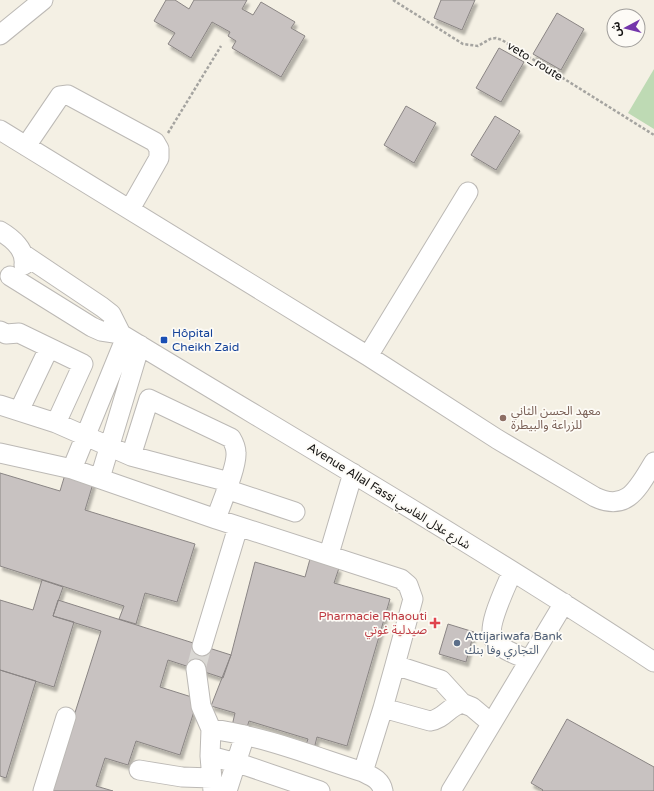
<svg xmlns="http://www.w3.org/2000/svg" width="654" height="791" font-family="'Varela Round','Noto Sans Arabic',sans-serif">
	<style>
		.built { fill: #f4f0e4; fill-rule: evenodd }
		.green { fill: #bedab4 }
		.building { fill: #c8c2c1; stroke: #8a8584; filter: url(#shadow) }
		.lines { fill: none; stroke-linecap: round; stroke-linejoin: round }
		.minor-tunnel { stroke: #dad8d4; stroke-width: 19; stroke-dasharray: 19 10; stroke-linecap: butt }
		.minor-casing { stroke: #bcb9b5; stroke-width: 21 }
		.path { stroke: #a5a4a0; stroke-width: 2.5; stroke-dasharray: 3 2; stroke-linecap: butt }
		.minor { stroke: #fff; stroke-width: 19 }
		.transit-dot { fill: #1a4fb4; stroke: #fdfbf6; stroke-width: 1.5 }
		.education-dot { fill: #8d6e63; stroke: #fdfbf6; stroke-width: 1.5 }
		.health-dot { fill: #e0444e; stroke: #fdfbf6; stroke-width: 1.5 }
		.service-dot { fill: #5c6f8a; stroke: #fdfbf6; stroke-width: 1.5 }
		.labels { text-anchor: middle; stroke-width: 3.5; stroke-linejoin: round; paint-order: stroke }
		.street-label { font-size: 12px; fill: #141312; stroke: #fdfbf6 }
		.transit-label { font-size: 12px; fill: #164399; stroke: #fdfbf6; text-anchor: start }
		.education-label { font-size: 12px; fill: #785e54; stroke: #fdfbf6; text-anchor: start }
		.health-label { font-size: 12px; fill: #be3a42; stroke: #fdfbf6; text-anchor: end }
		.service-label { font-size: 12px; fill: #4e5e75; stroke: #fdfbf6; text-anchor: start }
	</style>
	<defs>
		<filter id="shadow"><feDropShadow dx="2.5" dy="4.5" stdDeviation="1" flood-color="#0004"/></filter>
	</defs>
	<rect width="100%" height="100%" fill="#fdfbf6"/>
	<path class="built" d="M0,0h654v791h-654zM614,16h24v24h-24z"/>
	<path class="green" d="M654,69v60l-26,-16z"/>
	<path class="building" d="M166,0h9l14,9 5,-9h53l-5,9 11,6 8,-13 34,20 -4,6 14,8 -24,41 -49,-29 4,-7 -8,-5 2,-4 -18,-10 -21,36 -23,-14 7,-11 -21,-12z
		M441,0h34l-13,30 -28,-12z
		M557,13l27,16 -23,41 -28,-16z
		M499,48l25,14 -23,40 -25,-14z
		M406,106l30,17 -22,40 -30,-18z
		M495,116l25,15 -24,39 -25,-15z
		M67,468l28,9 -10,33 110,34 -18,58 -32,-9 -9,31 -17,-5 5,-13 -124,-40v-93l60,18z
		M310,559l29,9 -5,15 56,16 -43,147 -30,-9 -4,16 -9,-3 4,-11 -59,-18 -4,13 -14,-4 4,-17 -24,-7 20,-51 24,-93 50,15z
		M42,580l21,7 -10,29 21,6 -20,65 -54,-17v-70l33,10z
		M58,600l173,55 -8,23 -55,-18 -8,27 38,12 -18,56 -44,-14 -8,24 -23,-7 -9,28 17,5h-63l51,-160 -48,-15z
		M448,624l26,8 -8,30 -27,-8z
		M0,670l36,11 -30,97 -6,-2z
		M567,719l87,48v24h-112l1,-1 -12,-7z"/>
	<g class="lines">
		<path class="minor-tunnel" d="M196,669l6,-23"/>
		<defs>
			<path id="minor" d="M0,35l43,-35
				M0,130l368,226 129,83 98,58c33,16 44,-11 59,-35
				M26,146l32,-47 2,-3 8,-1 87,47 4,7v9l-29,51
				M0,231c12,7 26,19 24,34
				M23,254l79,53 9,7 10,20
				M10,276l82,51 9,4 20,3c178,108 359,213 533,328
				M0,331l6,3 13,-1 64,31 -27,59
				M368,356l100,-164
				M0,405l56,18 75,33 98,26
				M19,411l30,-63
				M0,453l72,16 144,50c5,-15 21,-52 20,-66 0,-6 -2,-10 -5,-15l-82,-39 -18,57
				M72,469l54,-132
				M100,478l40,-133
				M226,489l69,23
				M216,519l185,60 7,6 5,14 -18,66 46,15 21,23 10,4 19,16
				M329,554l24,-81
				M512,572c-5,13 -27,56 -18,68 7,10 24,15 35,20
				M202,646l36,-119
				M395,665l-12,43 47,13c14,-2 18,-14 32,-18
				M196,669l5,37 10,23 -1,27 3,35
				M211,729c52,7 102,27 152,43l20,-64
				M210,756l37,10 73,25
				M139,770l43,7 30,1
				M363,772c10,5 18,8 20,19
				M43,791l23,-74
				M227,791l18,-56
				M451,791l113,-188"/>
		</defs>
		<use href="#minor" class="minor-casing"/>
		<path class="path" d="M393,0l70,44 15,2 12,-7 6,-1 6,2 152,95
			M168,133l53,-87"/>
		<use href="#minor" class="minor"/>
	</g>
	<rect class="transit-dot" x="160" y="336" width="8" height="8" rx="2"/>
	<circle class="education-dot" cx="503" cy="418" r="4"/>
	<path class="health-dot" d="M433 617h4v4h4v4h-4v4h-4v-4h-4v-4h4z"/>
	<circle class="service-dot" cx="457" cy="643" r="4"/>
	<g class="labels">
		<g class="street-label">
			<text transform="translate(535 61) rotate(32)" y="4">veto_route</text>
			<text transform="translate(389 496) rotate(32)" y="4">Avenue Allal Fassi شارع علال الفاسي</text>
		</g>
		<g class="transit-label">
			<text x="172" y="337">Hôpital<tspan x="172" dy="14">Cheikh Zaid</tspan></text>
		</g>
		<g class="education-label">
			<text x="511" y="415">معهد الحسن الثاني<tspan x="511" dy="14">للزراعة والبيطرة</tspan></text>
		</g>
		<g class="health-label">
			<text x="427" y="620">Pharmacie Rhaouti<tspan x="427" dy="14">صيدلية غوتي</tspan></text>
		</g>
		<g class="service-label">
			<text x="465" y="640">Attijariwafa Bank<tspan x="465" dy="14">التجاري وفا بنك</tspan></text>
		</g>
	</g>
	<g transform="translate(626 28) rotate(263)"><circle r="19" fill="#fdfbf6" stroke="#a09e9b"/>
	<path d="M0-3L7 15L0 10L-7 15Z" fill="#7436ab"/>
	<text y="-6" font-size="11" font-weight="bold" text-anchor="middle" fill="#141312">ش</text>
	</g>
</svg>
